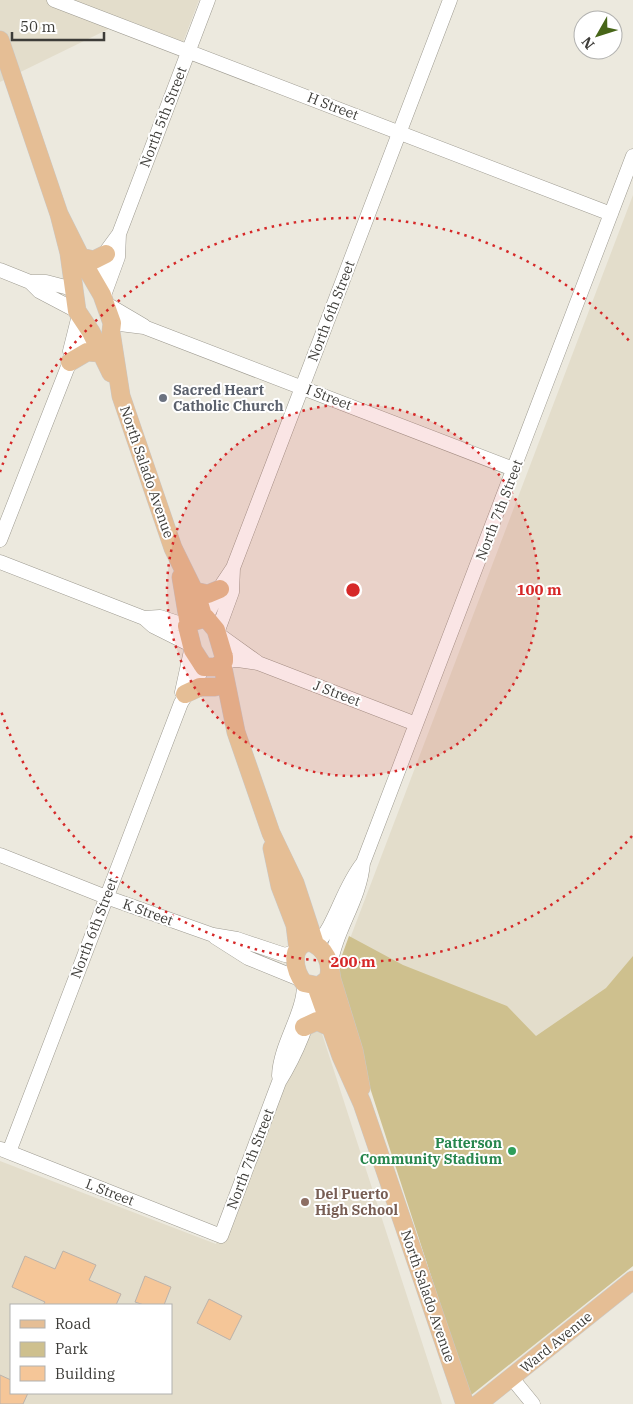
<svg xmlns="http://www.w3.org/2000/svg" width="633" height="1404" font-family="'IBM Plex Serif',serif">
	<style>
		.built { fill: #e3ddcb; fill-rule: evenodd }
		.green { fill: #cec08e }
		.building { fill: #f5c698; stroke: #bbb2aa }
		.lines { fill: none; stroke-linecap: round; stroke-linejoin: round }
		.minor-casing { stroke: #9e9b91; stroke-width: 15 }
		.major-casing { stroke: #c9c8c7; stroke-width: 19 }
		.minor { stroke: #fff; stroke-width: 14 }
		.major { stroke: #e5be95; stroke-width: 18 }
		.ring { fill: none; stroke: #d62828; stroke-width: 2.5; stroke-dasharray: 2.5 5 }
		.worship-dot { fill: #6b7280; stroke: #fff; stroke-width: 2 }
		.leisure-dot { fill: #2e9e5b; stroke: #fff; stroke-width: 2 }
		.education-dot { fill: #8d6e63; stroke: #fff; stroke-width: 2 }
		.labels { text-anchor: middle; stroke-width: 4; stroke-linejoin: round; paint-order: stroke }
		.street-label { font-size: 14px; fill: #3d3c38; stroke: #fff }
		.worship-label { font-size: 14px; font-weight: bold; fill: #5b616d; stroke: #fff; text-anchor: start }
		.leisure-label { font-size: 14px; font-weight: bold; fill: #27864d; stroke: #fff; text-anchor: end }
		.education-label { font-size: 14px; font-weight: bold; fill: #785e54; stroke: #fff; text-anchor: start }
		.centre { fill: #d62828; stroke: #fff; stroke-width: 2.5 }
		.ring-label { font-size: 15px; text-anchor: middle; font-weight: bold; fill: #d62828; stroke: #fff; stroke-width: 4; stroke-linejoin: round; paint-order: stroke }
	</style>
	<rect width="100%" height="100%" fill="#ece9de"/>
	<path class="built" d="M0,0h199l-16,42 -56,-22 -127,62z
		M633,195v1071l-298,-288z
		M314,1009l128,395h-442v-243l216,83zM11,1305h160v88h-160z"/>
	<path class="green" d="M349,936l54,29 104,41 29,30 70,-48 27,-32v310l-163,130 -133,-410v-17z"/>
	<path class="building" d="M63,1251l33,14 -7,15 32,14 -5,11h-73l2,-3 -33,-15 13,-31 30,13z
		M145,1276l26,11 -7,18h-20l-9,-3z
		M209,1299l33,17 -12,24 -33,-17z
		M0,1375l11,5v13h17l-5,11h-23z"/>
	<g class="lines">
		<defs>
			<path id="minor" d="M54,0l557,214
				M0,270l30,12 9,9 38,20
				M30,282h16l27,7
				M94,282l14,-33 11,-15 89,-234
				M103,298l15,-41 1,-23
				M105,303l39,23
				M112,323l32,4 369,142
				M70,351l9,-36
				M0,540l67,-171 20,-40
				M0,562l144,56 9,8 38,19
				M144,618l16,-1 27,9
				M206,618l17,-35 10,-15 217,-568
				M217,633l15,-41 1,-24
				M218,634l39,28
				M224,661l14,-1 20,3 158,61
				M182,692l10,-46
				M0,855l106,42 107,38 24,4 48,16 12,-4
				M215,937l33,21 54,22
				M316,945c20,-20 26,-56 47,-82
				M330,967c5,-37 30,-67 33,-104l270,-707
				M279,1076c1,-32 26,-63 25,-93
				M1,1149l220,87 58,-154c15,-24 35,-67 35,-95
				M9,1152l172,-449 23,-36
				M511,1377l22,27"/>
			<path id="major" d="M0,40l59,174 10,39 8,58 14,21 20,41
				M59,214l25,50 18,31 10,28 -1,9 10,64 52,152 25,51 6,20
				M80,257l14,3 12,-6
				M70,362l17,-10 14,1
				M181,577l8,48
				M194,591l14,3 12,-5
				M206,618l10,12 8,27v4l-8,6h-12l-11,-17 -6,-24 4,-4z
				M222,663l14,69 35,101 24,50 20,61
				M185,694l15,-7h15
				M272,848l8,38 15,39 3,24
				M309,942c16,5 24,22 19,37l-9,7 -15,-3c-10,-12 -15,-38 5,-41z
				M330,968l2,12 22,71 7,37
				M316,986l25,70 21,47 103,301
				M304,1027l13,-6 13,6
				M478,1404l155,-124"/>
		</defs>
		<use href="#minor" class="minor-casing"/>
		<use href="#major" class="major-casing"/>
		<use href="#minor" class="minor"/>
		<use href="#major" class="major"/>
	</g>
	<circle cx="353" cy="590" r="186" fill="#d62828" fill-opacity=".12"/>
	<g class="ring">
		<circle cx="353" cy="590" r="186"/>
		<path d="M632 836A372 372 0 0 1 0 708M0 472A372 372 0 0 1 632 344"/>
	</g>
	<circle class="worship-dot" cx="163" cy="398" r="5"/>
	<circle class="leisure-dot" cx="512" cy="1151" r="5"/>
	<circle class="education-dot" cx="305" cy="1202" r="5"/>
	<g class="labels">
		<g class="street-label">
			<text transform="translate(333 106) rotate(21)" y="5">H Street</text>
			<text transform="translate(163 117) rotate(-69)" y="5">North 5th Street</text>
			<text transform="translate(331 311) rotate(-69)" y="5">North 6th Street</text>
			<text transform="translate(329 397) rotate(21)" y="5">I Street</text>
			<text transform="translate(147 472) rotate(71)" y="5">North Salado Avenue</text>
			<text transform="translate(499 510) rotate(-69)" y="5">North 7th Street</text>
			<text transform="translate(337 693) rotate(21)" y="5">J Street</text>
			<text transform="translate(148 912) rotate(20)" y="5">K Street</text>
			<text transform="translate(94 928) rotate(-69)" y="5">North 6th Street</text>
			<text transform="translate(250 1159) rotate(-69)" y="5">North 7th Street</text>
			<text transform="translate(110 1192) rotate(21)" y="5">L Street</text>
			<text transform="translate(428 1296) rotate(71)" y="5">North Salado Avenue</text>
			<text transform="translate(556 1342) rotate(-39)" y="5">Ward Avenue</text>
		</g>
		<g class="worship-label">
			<text x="173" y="395">Sacred Heart<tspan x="173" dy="16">Catholic Church</tspan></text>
		</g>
		<g class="leisure-label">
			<text x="502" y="1148">Patterson<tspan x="502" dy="16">Community Stadium</tspan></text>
		</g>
		<g class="education-label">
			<text x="315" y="1199">Del Puerto<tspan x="315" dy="16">High School</tspan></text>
		</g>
	</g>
	<circle cx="353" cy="590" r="8" class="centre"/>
	<g class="ring-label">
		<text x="539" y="595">100 m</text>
		<text x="353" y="967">200 m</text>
	</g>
	<rect x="10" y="1304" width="162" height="90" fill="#ffffff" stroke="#b1b1af"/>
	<rect x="20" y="1320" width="25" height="8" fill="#e5be95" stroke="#b1b1af"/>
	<text x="55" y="1329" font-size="15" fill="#3d3c38">Road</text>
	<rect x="20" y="1342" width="25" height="15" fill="#cec08e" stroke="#b1b1af"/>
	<text x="55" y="1354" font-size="15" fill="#3d3c38">Park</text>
	<rect x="20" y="1366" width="25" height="15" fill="#f5c698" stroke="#b1b1af"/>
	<text x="55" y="1379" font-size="15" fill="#3d3c38">Building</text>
	<g transform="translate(598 35) rotate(231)"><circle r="24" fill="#ffffff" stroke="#b1b1af"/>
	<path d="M0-4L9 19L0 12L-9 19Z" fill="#476518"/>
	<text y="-8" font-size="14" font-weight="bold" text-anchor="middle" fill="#3d3c38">N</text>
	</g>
	<path d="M12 32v8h92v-8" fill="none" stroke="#3d3c38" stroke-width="2.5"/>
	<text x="20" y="32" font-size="15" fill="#3d3c38" stroke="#ffffff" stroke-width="4" paint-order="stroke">50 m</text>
</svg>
